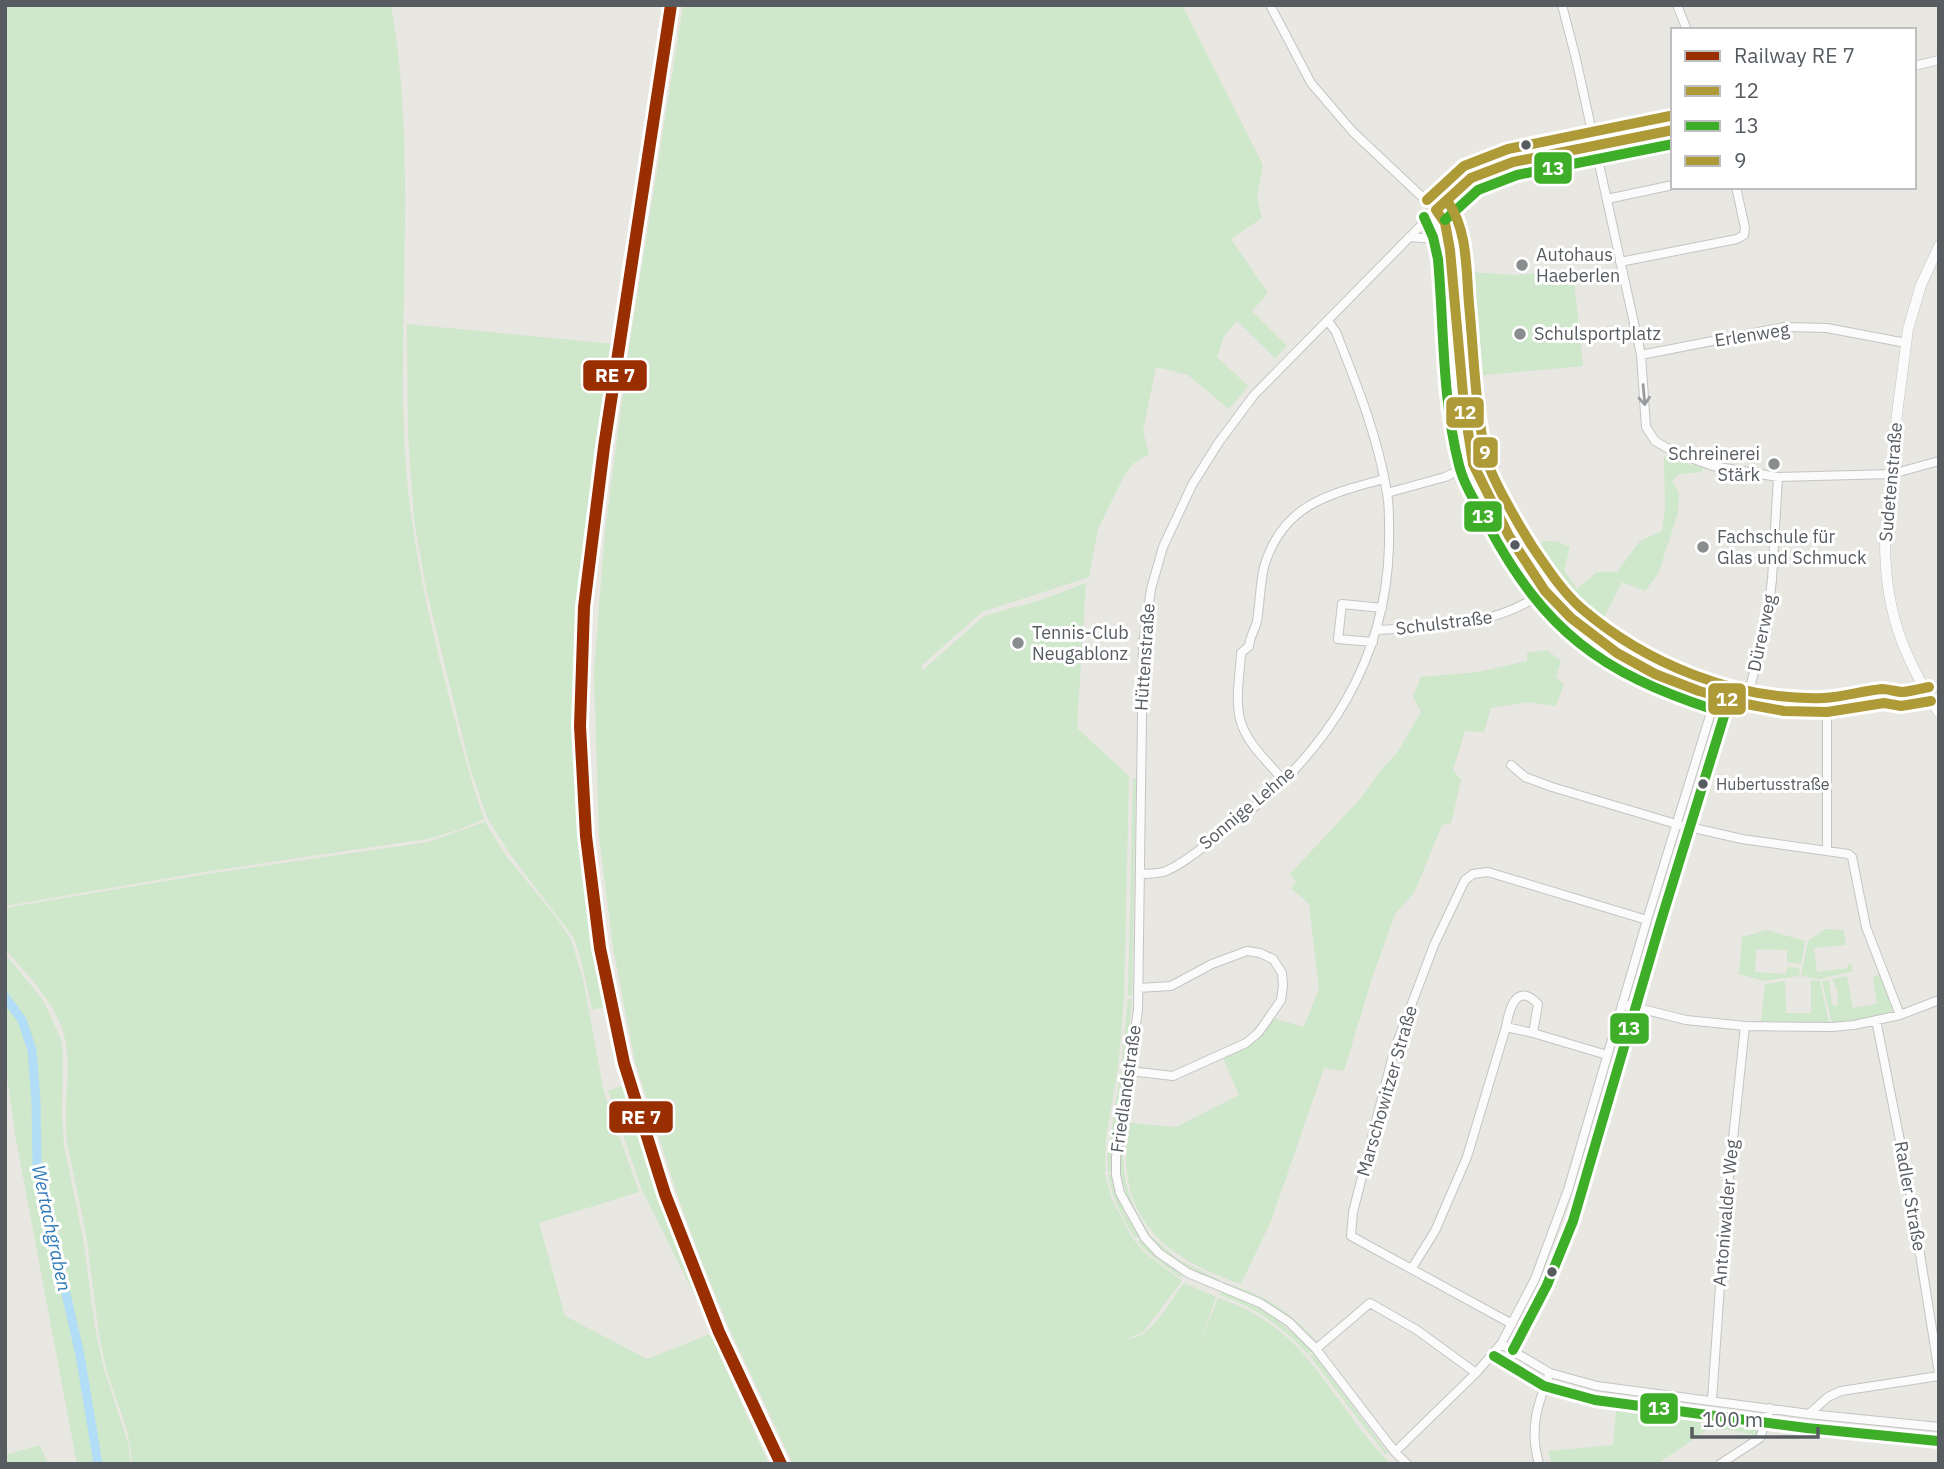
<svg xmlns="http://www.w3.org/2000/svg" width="1944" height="1469" font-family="'IBM Plex Sans',sans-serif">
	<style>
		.green { fill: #cfe7ca }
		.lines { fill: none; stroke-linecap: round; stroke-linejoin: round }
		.canal { stroke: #b2ddf6; stroke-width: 9 }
		.minor-casing { stroke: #c4c4c3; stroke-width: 10 }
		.tertiary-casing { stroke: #c4c4c3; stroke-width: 11 }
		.minor { stroke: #fcfbfb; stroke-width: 8 }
		.tertiary { stroke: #fcfbfb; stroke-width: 10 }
		.bus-1-casing { stroke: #fff; stroke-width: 16 }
		.bus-2-casing { stroke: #fff; stroke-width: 16 }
		.bus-3-casing { stroke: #fff; stroke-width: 16 }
		.bus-1 { stroke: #ae9a37; stroke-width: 10 }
		.bus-2 { stroke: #3eae29; stroke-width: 10 }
		.bus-3 { stroke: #ae9a37; stroke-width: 10 }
		.rail-1-casing { stroke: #fff; stroke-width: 18 }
		.rail-1 { stroke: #992e00; stroke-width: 12 }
		.oneway { stroke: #999c9f }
		.bus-dot { fill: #575c61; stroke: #fff; stroke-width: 2.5 }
		.poi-dot { fill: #8a8d8e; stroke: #fff; stroke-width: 2.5 }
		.labels { text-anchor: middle; stroke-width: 6; stroke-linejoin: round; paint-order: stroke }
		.bus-label { font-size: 16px; fill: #575c61; stroke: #fff; text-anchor: start }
		.poi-label { font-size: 18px; fill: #575c61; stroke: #fff; text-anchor: start }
		.street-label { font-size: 18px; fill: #575c61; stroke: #fff }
		.water-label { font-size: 19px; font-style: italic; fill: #327bb8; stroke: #fff }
		.line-badge { stroke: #fff; stroke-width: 2.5 }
		.badge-label { font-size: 19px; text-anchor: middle; font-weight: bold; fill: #fff }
	</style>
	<rect width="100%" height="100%" fill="#e8e7e2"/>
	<path class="green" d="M5,5h386c25,140 8,289 13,430 3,81 19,157 38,235 13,50 25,100 42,149l-23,10 -34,10 -223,33 -199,34z
		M683,5h499l81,160 -6,32 5,21 -31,21 37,54 -16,18 35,35 -12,12 -38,-37 -13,15 -7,21 31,29 -19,23 -41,-34 -32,-8 -13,64 6,23 -15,9 -10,13 -26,53 -9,48 -107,35 -61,54 2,4 61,-54 60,-17 42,-16 -9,145 52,48 -5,221 -6,72 -12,68 -1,37 7,26 21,39 13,15 36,27 -39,51 -16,7c24,1 43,-39 57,-56l32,14 -18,52 20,-51c94,31 110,104 173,166h-598l-64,-136 -26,-63 -26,-71 -42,-132 -22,-115 -14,-111 -5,-165 11,-140 24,-184z
		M1456,271l58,4 59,-4 10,95 -119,11z
		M407,324l206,20c-17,127 -41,253 -40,381 2,138 29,274 69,405 14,47 28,93 46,138 26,67 59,131 88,196h-3l-74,-160 -57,-114 -34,-99 17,-6 -20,-78 -13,3 -10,-47 -8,-25 -64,-84 -22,-35 -18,-51 -44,-180 -12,-69 -6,-84z
		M1664,456l39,12 -1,4 -23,2 -7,7 7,12 -1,20 -20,61 -13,17 -23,-9 -25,50c-26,-20 -46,-40 -64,-68l10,-23h13l14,6 -6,23 13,19 20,-17h20l23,-31 22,-10 3,-21z
		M1547,650l14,11 -5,16 8,7 -8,22 -27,-4 -38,6 -7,24 -19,-1 -12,39 8,10 -10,43 -9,2 -28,68 -19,21 -23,64 -28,93 -20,-3 -53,153 -30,63c-82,-28 -127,-70 -112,-161l47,4 63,-32 -17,-39 23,-10 27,-28 32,9 15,-38 -10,-85 -18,-16 5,-6 -6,-8 71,-76 19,-27 17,-18 24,-41 -8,-16 8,-19 57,-5 49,-11v-8z
		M1133,778l3,1 -4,217h-4z
		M485,822l22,35 49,60 15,23 12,39 21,114 35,99 -100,31 26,93 82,43 63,-25 59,130h-637c0,-34 -18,-65 -26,-97 -10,-41 -13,-84 -19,-126 -5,-32 -13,-62 -19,-94 -7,-38 6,-79 -5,-116 -11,-32 -36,-57 -58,-82v-41l202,-34 221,-32z
		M1826,929l17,1 3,15 -32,3 3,24 31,-4v-4h3l2,7 -32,8 -20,-3 7,-35z
		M1767,930l38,11 -4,23 -14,-2v-12l-31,-1 -1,23 31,2 1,-7 13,1 -1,8 -35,5 -25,-7 3,-37z
		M5,954l38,46 17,37 3,17 -1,62 2,30 19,92 12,90 9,41 25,77 1,18h-53l-62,-330 -10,-73z
		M1880,975l13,36 -39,10 -22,2 -10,-42 7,-1 3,25 6,1 -1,-17 -5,-10 15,-3 6,32 24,-4 -4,-28z
		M1811,980l9,1 9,42 -68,-2 4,-37 20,-3 1,32h25z
		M1128,999h4l-6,70 -5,-1z
		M1121,1071l5,1 -13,65 -1,35h-4l-1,-14z
		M1131,1090h2c-13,58 -18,93 17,144l-3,2c-35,-59 -31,-81 -16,-146z
		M1108,1174l4,1 12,37 15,25 -4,1c-13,-21 -23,-39 -27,-64z
		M1152,1237l27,23 41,20 -1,3 -42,-21 -28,-24z
		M1141,1240l41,36 -1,2 -33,-25 -11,-12z
		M1223,1282c42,13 66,28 95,61l-2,2c-30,-31 -52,-47 -93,-61z
		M1221,1292c40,14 61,29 91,59l-4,3c-26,-27 -52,-47 -88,-59z
		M1313,1353l75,100 -3,1 -75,-98z
		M1617,1399l121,15v6l24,2 -6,13 -27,-5h-22l-50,34h-105l-4,-13 65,-6z
		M40,1445l8,19h-43v-9z"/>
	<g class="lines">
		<path class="canal" d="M5,997l17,23 10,30 4,51 1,65 43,189 18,109"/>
		<defs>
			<path id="minor" d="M1270,5l41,78 42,49 83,78c18,26 16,61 18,92 5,52 6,107 18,158 6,22 21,46 32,66 17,33 39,64 65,90 69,68 220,118 315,87 13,-4 26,-11 38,-17
				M1562,5l14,54 65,296 5,72 9,14 19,11 39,14 65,11 114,-3 47,-13
				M1677,5l10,25
				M1914,66l25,-6
				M1607,199l66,-14
				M1409,237l26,2 14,4
				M1620,262l117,-23 7,-4 1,-7 -9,-41
				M1641,355l143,-28 43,1 79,15
				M1387,493l58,-16 28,-13
				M1378,630c59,-3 118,-3 167,-39
				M1373,642l-35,-3 4,-35 40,4
				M1884,703l17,3 30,-5
				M1746,704l20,-80 6,-44 6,-103
				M1827,712v138
				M1511,765l14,12 27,10 124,37 66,15 106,15 4,3 14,70 34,88
				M1284,781c-16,-19 -38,-38 -44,-62 -5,-20 0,-46 1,-66l8,-7c1,-10 6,-16 8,-25 3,-18 3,-37 7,-54 18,-62 64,-73 120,-88
				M1140,874c8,0 18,0 26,-3 22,-9 52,-37 73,-52 89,-67 147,-160 150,-273 0,-17 1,-36 -2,-53 -9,-56 -30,-108 -51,-161l-8,-11
				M1622,1004l64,16 59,6 87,1 22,-2 46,-10 39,-15
				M1876,1020l34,171 29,182
				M1533,1033l74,22
				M1130,1071l43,5 73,-33 12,-10 8,-11 15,-22 2,-14 -1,-13 -9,-14 -13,-6 -13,-2 -35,13 -41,22 -33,2
				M1412,1268l23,-37 32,-74 39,-130 27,6 5,-29c-22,-23 -29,6 -32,23
				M1512,1324l-161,-88 2,-24 41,-161 40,-106 31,-65 8,-6 15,-2 159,48
				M1501,1344l49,29 47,13 212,28 130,13
				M1316,1349l54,-46 47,27 59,43
				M1712,1400l13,-186 20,-188
				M1809,1414l19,-17 13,-6 98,-15
				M1395,1452l81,-79 25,-29 34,-65 33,-89 79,-270 69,-224
				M1407,1464l-12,-12 -79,-103 -27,-27 -29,-19 -72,-30 -29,-20 -14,-15 -25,-45 -4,-18v-18l22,-147 5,-366 8,-55 12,-42 29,-62 27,-43 35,-47 201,-204 16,-13 42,-16 160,-32
				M1539,1464c-10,-35 -2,-59 11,-91
				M1720,1464l40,-26 10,-30"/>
			<path id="tertiary" d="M1939,246l-18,39 -13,44 -11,85 -12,128c0,69 18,114 54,171"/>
		</defs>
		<use href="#minor" class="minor-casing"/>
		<use href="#tertiary" class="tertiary-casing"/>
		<use href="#minor" class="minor"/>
		<use href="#tertiary" class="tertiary"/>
		<defs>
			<path id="bus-1" d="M1436,210l9,13 5,27 14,155 9,59 36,72 36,55 26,27 46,35 38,21 44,17 47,13 38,7 43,1 57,-9 17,3 30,-5
				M1436,210l35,-32 42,-16 160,-32"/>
			<path id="bus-2" d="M1424,217l9,20 5,22c6,68 4,140 21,206 5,21 20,43 30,62 55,103 112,146 223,182
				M1445,220l33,-30 39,-15 156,-31
				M1513,1350l34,-65 26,-64 87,-297 69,-224
				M1494,1356l50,30 51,14 212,28 131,13"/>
			<path id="bus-3" d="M1427,200l37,-34 44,-17 162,-33
				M1448,202c20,29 18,68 21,102 5,51 6,103 17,153 5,21 34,70 46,89 15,22 29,44 49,62 65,56 156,93 243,90 19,-1 38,-7 58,-9 7,0 14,3 21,3 8,-1 17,-3 26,-5"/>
		</defs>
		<use href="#bus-1" class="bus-1-casing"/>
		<use href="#bus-2" class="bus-2-casing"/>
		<use href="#bus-3" class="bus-3-casing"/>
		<use href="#bus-1" class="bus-1"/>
		<use href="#bus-2" class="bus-2"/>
		<use href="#bus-3" class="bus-3"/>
		<defs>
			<path id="rail-1" d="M671,5l-67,442 -20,160 -4,119 6,110 14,112 24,115 41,131 54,138 62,132"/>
		</defs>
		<use href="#rail-1" class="rail-1-casing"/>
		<use href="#rail-1" class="rail-1"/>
	</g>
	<defs><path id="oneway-shaft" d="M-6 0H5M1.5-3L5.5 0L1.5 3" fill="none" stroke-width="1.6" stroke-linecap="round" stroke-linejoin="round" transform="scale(1.75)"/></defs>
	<use class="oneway" href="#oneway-shaft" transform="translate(1644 395) rotate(85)"/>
	<g class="bus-dot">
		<circle cx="1526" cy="145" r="6"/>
		<circle cx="1515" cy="545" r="6"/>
		<circle cx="1703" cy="784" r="6"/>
		<circle cx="1552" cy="1272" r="6"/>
	</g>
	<g class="poi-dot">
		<circle cx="1522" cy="265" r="7"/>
		<circle cx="1520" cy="334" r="7"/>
		<circle cx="1774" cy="464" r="7"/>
		<circle cx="1703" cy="547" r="7"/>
		<circle cx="1018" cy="643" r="7"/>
	</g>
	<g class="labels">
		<g class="bus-label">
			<text x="1716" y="790">Hubertusstraße</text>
		</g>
		<g class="poi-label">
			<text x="1536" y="261">Autohaus<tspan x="1536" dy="21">Haeberlen</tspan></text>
			<text x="1534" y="340">Schulsportplatz</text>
			<text x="1760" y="460" text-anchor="end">Schreinerei<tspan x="1760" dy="21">Stärk</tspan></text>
			<text x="1717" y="543">Fachschule für<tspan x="1717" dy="21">Glas und Schmuck</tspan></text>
			<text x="1032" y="639">Tennis-Club<tspan x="1032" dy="21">Neugablonz</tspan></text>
		</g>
		<g class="street-label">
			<text transform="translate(1752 335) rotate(-9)" y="6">Erlenweg</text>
			<text transform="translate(1891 482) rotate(-85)" y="6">Sudetenstraße</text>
			<text transform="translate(1444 623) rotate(-7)" y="6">Schulstraße</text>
			<text transform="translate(1762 633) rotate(-78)" y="6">Dürerweg</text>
			<text transform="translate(1145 657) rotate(-86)" y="6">Hüttenstraße</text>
			<text transform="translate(1247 808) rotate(-40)" y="6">Sonnige Lehne</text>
			<text transform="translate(1126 1089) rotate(-82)" y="6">Friedlandstraße</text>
			<text transform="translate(1387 1091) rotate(-74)" y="6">Marschowitzer Straße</text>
			<text transform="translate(1910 1196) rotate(80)" y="6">Radler Straße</text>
			<text transform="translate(1726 1213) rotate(-85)" y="6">Antoniwalder Weg</text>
		</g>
		<g class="water-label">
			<text transform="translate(52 1228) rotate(78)" y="7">Wertachgraben</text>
		</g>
	</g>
	<g class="line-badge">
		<rect x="1533" y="151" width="40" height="34" rx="7" fill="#3eae29"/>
		<rect x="582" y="359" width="66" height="33" rx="7" fill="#992e00"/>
		<rect x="1445" y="396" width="40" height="33" rx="7" fill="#ae9a37"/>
		<rect x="1472" y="436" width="27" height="33" rx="7" fill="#ae9a37"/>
		<rect x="1463" y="500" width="40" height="33" rx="7" fill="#3eae29"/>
		<rect x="1707" y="682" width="40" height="34" rx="7" fill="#ae9a37"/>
		<rect x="1609" y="1012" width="41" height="33" rx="7" fill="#3eae29"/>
		<rect x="608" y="1100" width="66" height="34" rx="7" fill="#992e00"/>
		<rect x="1639" y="1392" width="40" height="33" rx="7" fill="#3eae29"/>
	</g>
	<g class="badge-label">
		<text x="1553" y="175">13</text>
		<text x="615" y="382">RE 7</text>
		<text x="1465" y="419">12</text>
		<text x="1485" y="459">9</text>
		<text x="1483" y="523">13</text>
		<text x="1727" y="706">12</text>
		<text x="1629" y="1035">13</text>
		<text x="641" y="1124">RE 7</text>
		<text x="1659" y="1415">13</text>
	</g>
	<rect width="1944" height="1469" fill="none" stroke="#575c61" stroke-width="14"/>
	<rect x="1671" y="28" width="245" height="161" fill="#ffffff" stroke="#bcbec0" stroke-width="2"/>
	<rect x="1685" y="51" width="35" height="10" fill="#992e00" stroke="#bcbec0" stroke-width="2"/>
	<text x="1734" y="63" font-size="21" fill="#575c61">Railway RE 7</text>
	<rect x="1685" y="86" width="35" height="10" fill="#ae9a37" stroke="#bcbec0" stroke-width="2"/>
	<text x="1734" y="98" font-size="21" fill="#575c61">12</text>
	<rect x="1685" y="121" width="35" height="10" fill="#3eae29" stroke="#bcbec0" stroke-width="2"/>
	<text x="1734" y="133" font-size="21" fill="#575c61">13</text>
	<rect x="1685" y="156" width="35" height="10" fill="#ae9a37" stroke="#bcbec0" stroke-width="2"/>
	<text x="1734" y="168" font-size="21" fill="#575c61">9</text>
	<path d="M1692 1427v10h126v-10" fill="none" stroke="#575c61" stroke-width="3.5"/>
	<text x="1702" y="1427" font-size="21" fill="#575c61" stroke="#ffffff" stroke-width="5" paint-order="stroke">100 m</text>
</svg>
